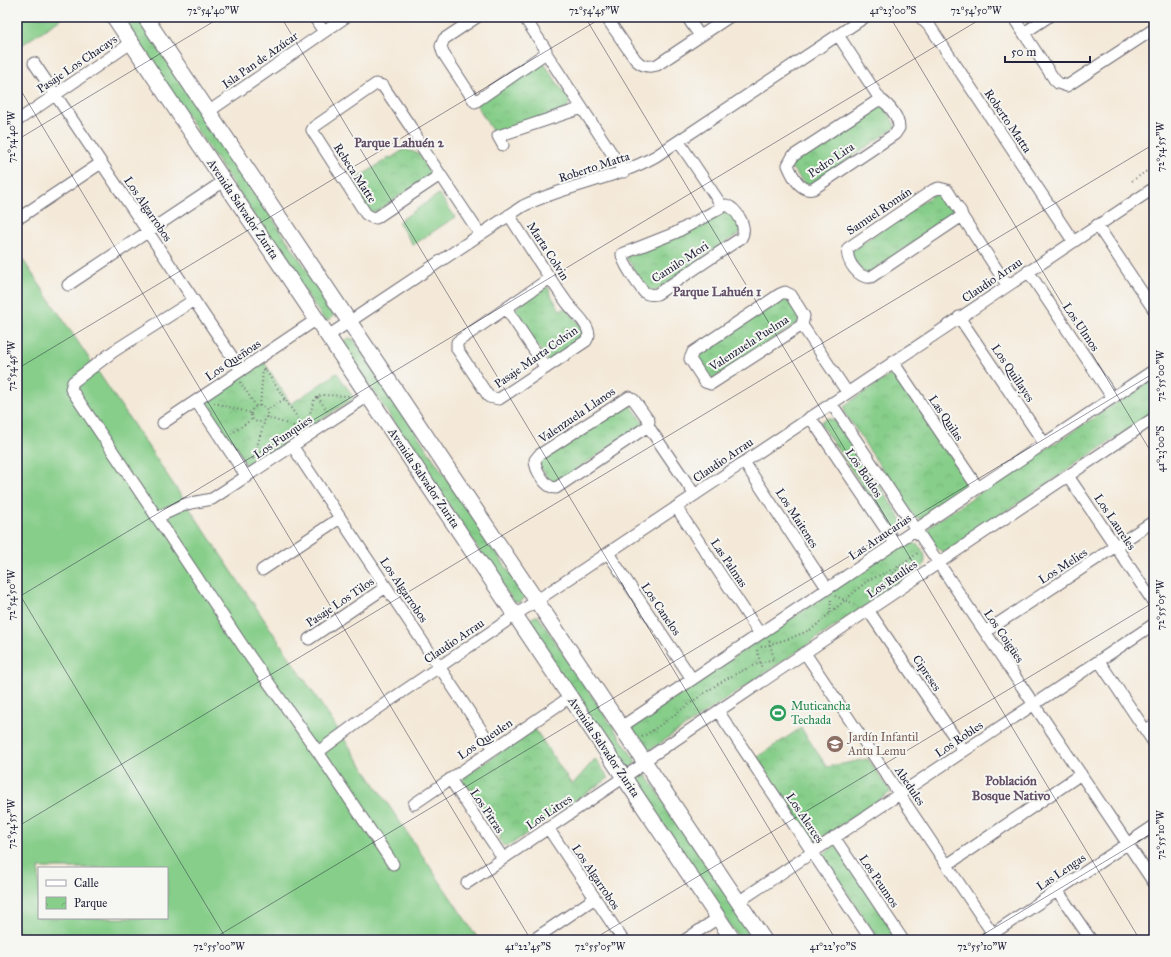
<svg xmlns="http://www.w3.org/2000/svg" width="1171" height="957" font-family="'IM FELL Great Primer',serif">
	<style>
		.grass { fill: #87ce8a; stroke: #547862; fill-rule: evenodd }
		.park { fill: url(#park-crowns); stroke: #547862 }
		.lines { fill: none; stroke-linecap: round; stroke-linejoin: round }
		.minor-casing { stroke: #6c6872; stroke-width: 13 }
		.secondary-casing { stroke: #6c6872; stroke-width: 17 }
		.path { stroke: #6c6872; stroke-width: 2; stroke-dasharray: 1 3; stroke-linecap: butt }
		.minor { stroke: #fff; stroke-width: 11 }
		.secondary { stroke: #fff; stroke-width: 15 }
		.ticks { fill: none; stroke: #22223b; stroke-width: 1; stroke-opacity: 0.45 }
		.labels { text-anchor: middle; stroke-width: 4; stroke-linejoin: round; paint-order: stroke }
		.street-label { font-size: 12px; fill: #22223b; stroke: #f6f6f2 }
		.leisure-label { font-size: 12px; fill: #27864d; stroke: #f6f6f2; text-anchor: start }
		.education-label { font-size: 12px; fill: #785e54; stroke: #f6f6f2; text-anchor: start }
		.neighbourhood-label { font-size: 13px; font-weight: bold; fill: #614e66; stroke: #f6f6f2 }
		.neatline { fill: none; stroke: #22223b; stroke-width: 1.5 }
		.ticks-label { font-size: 10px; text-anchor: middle; fill: #22223b }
	</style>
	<defs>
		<pattern id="park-crowns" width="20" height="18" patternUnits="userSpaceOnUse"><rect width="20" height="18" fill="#87ce8a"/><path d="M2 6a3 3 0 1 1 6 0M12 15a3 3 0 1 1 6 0" fill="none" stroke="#74b178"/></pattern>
	</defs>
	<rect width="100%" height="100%" fill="#f6f6f2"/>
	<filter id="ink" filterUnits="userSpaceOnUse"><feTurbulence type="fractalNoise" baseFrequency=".025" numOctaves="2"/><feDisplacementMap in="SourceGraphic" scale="8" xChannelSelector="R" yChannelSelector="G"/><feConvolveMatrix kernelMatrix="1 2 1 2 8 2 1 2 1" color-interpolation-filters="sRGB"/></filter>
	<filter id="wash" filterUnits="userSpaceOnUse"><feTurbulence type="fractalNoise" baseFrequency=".012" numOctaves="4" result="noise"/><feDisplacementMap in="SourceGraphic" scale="16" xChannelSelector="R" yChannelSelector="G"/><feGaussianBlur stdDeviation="0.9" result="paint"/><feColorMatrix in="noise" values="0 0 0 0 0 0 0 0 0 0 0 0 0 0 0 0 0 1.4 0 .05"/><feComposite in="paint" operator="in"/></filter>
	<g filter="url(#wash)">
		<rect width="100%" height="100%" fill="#f4e9d8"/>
		<path class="grass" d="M17,17h47l-47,31z
			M439,194l16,23 -42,28 -15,-23z
			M17,251l462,689h-462zM39,868h128v50h-128z"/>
		<path class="park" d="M121,17h16l197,293 -1,6 -3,4h-6z
			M1022,17h19l-12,8z
			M541,61l3,2 26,39 -4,7 -72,25 -18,-30z
			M879,104l5,1 12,22 -89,60 -16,-20 1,-6z
			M405,149l14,5 12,21 -59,39 -22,-31 40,-26 1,1z
			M942,191l14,22 -90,62 -15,-19v-5l86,-59z
			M729,210l11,14 1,8 -85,59 -8,-1 -22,-33z
			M545,287h3l4,10 8,13 6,-2 19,23 1,5 -38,26 -35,-52z
			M784,295l15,20 1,6 -87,58 -9,-3 -10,-22z
			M348,338l5,1 171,255 1,3 -5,6 -7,-2 -172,-258z
			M264,362l27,42 46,-31 17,25 -105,69 -3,-2 -39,-57 -1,-4 3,-5z
			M896,373l75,112 -2,2 -47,32 -8,-2 -70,-105 1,-7 47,-31z
			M1154,378v34l-207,139 -4,1 -9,-6 -7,-14 4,-7z
			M628,401l16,23 -91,61 -14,-20 2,-6z
			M827,418l9,3 68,102 -1,8 -7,5 -76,-113z
			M909,541c12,3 21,16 13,27l-272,182 -6,-1 -11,-17 1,-8 271,-182z
			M536,616h2l97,144 1,3 -8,6h-3l-97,-144 2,-6z
			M801,728l26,39 41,-8 23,33 -77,51 -57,-86z
			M535,729l37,56 23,-26 14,19 -99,67 -5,1 -6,-6 2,-3 -32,-50 -4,1c-3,-5 -3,-7 0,-12z
			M644,775l3,1 109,164h-16l-105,-159z
			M836,845l63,95h-20l-57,-85z"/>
	</g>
	<g filter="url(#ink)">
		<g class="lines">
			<defs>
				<path id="minor" d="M314,17l10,15
					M477,17l-33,22 -3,7 2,7 32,49 71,-49
					M524,17l22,33v3l78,119
					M606,17l29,42c6,7 12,9 22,6l72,-48
					M687,17l13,19
					M920,17l11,11 142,213
					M1013,17l41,62 4,4 9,3 87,-57
					M1024,33l24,-16
					M838,35l42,64c9,6 19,18 19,29l-4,6 -82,55c-13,3 -21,-14 -25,-24l5,-9 87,-57
					M34,63l207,307
					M208,112l138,-95
					M17,121l114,-78
					M679,142l43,64
					M503,145l-5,-9 84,-28
					M440,175l-64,43 -5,-1 -5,-3 -54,-84 2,-3 62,-43 7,2 33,49 2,6 62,93
					M939,188l8,2 14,22 1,4 -91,61c-12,3 -26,-17 -23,-29l85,-58z
					M726,205c11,4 22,22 15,33l-84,56c-5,1 -9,1 -13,-2 -5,-6 -23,-31 -22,-38l53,-21z
					M509,215c18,28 36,57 56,85 7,11 23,22 24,35l-3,6 -87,58 -10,-2 -32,-48v-7l93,-64
					M22,216l79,-53
					M962,216l45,69
					M1097,225l57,85
					M1028,271l84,126
					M68,285l156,-104
					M785,292l6,3 13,21 -2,9 -91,59 -6,-2 -15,-23 3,-7 87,-58z
					M194,300l-80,51 -41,31 -2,7 180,269 67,94 75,112
					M506,308l40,60
					M959,317l85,126
					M802,325l45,67
					M328,336l195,-130c42,-21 91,-26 133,-50l209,-139
					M893,362l85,126
					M196,401l51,76
					M831,403l323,480
					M810,417l85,126
					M163,423l154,-104
					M648,426l-92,62c-11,0 -21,-19 -21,-28l4,-5 90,-58 5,3 15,21 -1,5 47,69
					M293,447l201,302
					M744,462l83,126
					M1068,476l86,127
					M676,507l84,127
					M158,517l28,-13 26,-5 156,-103
					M608,553l84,126
					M262,570l78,-52
					M868,610l96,141
					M985,632l169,-111
					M309,639l77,-52
					M805,653l188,281
					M1099,661l55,82
					M718,711l153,229
					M621,727l533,-357
					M1146,730l8,-5
					M318,752l46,-34 172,-117 618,-413
					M644,761l510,-343
					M450,779l53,79
					M414,804l156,-107
					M548,828l75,112
					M834,837l69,103
					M947,865l134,-91
					M467,883l178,-120
					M1057,890l34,50
					M738,902l416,-278
					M533,940l62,-42
					M685,940l33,-22
					M983,940l171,-114"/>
				<path id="secondary" d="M114,17l619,923
					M145,17l619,923"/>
			</defs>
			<use href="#minor" class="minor-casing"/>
			<use href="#secondary" class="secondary-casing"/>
			<path class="path" d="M1132,181l22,-15
				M264,368l39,58
				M240,382l16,24
				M318,397l9,14
				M214,403l37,10
				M251 414a8 8 0 1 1 16 0a8 8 0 1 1-16 0Z
				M260,406l3,-37
				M266,410l19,-11
				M266,417l34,11
				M307,424l7,-24 7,-5 28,1
				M231,434l21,-15
				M253,459l12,-39
				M870,595l7,-9 23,-19
				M835,596l22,9
				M830,613l1,-14
				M761,647l30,-9 21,-9 55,-48 35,-16 17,-13
				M757,650l5,19
				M642,737c44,-27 80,-65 132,-78l-5,-19"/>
			<use href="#minor" class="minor"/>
			<use href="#secondary" class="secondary"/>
		</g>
	</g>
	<path class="ticks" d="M281,17l555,923M585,17l555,923M890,17l264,440M17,84l514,856M17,140l204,-123M17,369l586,-352M17,590l210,350M17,598l967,-581M17,827l1137,-683M211,940l943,-567M592,940l562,-338M974,940l180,-108"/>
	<defs>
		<symbol id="stadium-disc" viewBox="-11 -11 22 22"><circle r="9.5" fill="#2e9e5b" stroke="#f6f6f2"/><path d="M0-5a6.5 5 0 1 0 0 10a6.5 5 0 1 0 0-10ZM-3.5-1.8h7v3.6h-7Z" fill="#fff"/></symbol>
		<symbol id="school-disc" viewBox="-11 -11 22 22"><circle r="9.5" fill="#8d6e63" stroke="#f6f6f2"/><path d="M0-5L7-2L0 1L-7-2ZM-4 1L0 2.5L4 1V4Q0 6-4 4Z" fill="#fff"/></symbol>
	</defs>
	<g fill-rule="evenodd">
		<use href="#stadium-disc" x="768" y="703" width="20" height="20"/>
		<use href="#school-disc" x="825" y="734" width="20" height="20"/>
	</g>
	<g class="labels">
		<g class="street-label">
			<text transform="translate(260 60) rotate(-35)" y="4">Isla Pan de Azúcar</text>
			<text transform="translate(77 64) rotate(-34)" y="4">Pasaje Los Chacays</text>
			<text transform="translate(1008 121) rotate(56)" y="4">Roberto Matta</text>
			<text transform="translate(831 160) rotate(-34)" y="4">Pedro Lira</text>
			<text transform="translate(594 167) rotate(-18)" y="4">Roberto Matta</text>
			<text transform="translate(355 173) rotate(57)" y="4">Rebeca Matte</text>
			<text transform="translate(148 209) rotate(56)" y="4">Los Algarrobos</text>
			<text transform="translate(243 209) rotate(56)" y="4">Avenida Salvador Zurita</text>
			<text transform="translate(879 211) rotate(-34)" y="4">Samuel Román</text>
			<text transform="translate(548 251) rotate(57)" y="4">Marta Colvin</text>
			<text transform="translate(680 262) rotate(-33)" y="4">Camilo Mori</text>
			<text transform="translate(992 280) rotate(-34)" y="4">Claudio Arrau</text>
			<text transform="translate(1081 327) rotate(56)" y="4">Los Ulmos</text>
			<text transform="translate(749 343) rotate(-33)" y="4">Valenzuela Puelma</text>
			<text transform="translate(536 357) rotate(-35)" y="4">Pasaje Marta Colvin</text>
			<text transform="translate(233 360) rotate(-34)" y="4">Los Queñoas</text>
			<text transform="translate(1013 373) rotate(56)" y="4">Los Quillayes</text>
			<text transform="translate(577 415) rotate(-34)" y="4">Valenzuela Llanos</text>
			<text transform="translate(946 418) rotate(56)" y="4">Las Quilas</text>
			<text transform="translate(283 437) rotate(-34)" y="4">Los Funquies</text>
			<text transform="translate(723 460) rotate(-34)" y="4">Claudio Arrau</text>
			<text transform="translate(864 473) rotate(56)" y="4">Los Boldos</text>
			<text transform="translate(424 478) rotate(56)" y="4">Avenida Salvador Zurita</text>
			<text transform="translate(797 518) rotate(57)" y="4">Los Maitenes</text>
			<text transform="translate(1115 522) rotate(56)" y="4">Los Laureles</text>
			<text transform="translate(880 537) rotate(-34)" y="4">Las Araucarias</text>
			<text transform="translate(729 563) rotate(56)" y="4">Las Palmas</text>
			<text transform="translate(1063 566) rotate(-33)" y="4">Los Melies</text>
			<text transform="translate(892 579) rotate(-34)" y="4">Los Raulíes</text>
			<text transform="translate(404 590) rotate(56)" y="4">Los Algarrobos</text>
			<text transform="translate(340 602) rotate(-34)" y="4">Pasaje Los Tilos</text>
			<text transform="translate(661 609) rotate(56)" y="4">Los Canelos</text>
			<text transform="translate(1004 636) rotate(56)" y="4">Los Coigües</text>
			<text transform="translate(454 641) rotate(-34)" y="4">Claudio Arrau</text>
			<text transform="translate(927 673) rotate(56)" y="4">Cipreses</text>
			<text transform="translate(485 739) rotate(-34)" y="4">Los Queulen</text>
			<text transform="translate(959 739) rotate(-34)" y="4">Los Robles</text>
			<text transform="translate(604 747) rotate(56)" y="4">Avenida Salvador Zurita</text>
			<text transform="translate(910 786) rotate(56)" y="4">Abedules</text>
			<text transform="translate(487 811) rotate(56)" y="4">Los Pitras</text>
			<text transform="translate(549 812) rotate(-34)" y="4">Los Litres</text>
			<text transform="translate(805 818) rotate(56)" y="4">Los Alerces</text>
			<text transform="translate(1061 872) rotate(-34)" y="4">Las Lengas</text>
			<text transform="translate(596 877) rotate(56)" y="4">Los Algarrobos</text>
			<text transform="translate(879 881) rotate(56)" y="4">Los Peumos</text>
		</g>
		<g class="leisure-label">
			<text x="791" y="710">Muticancha<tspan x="791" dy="14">Techada</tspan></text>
		</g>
		<g class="education-label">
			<text x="848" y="741">Jardín Infantil<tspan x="848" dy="14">Antu Lemu</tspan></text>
		</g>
		<g class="neighbourhood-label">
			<text x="399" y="147">Parque Lahuén 2</text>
			<text x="717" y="296">Parque Lahuén 1</text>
			<text x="1011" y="785">Población<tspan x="1011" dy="15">Bosque Nativo</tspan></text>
		</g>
	</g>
	<rect width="1171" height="957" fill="none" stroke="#f6f6f2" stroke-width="44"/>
	<rect x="38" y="867" width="130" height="52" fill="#f6f6f2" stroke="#a1a1a9"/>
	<rect x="46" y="880" width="20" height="6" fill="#ffffff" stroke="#a1a1a9"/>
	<text x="74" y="887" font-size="12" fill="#22223b">Calle</text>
	<rect x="46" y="897" width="20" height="12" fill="url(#park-crowns)" stroke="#a1a1a9"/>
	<text x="74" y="907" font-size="12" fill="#22223b">Parque</text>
	<path d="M1005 56v6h85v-6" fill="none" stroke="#22223b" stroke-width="2"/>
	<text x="1011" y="56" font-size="12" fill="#22223b" stroke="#f6f6f2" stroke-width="3" paint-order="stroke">50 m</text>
	<rect x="22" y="22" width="1127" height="913" class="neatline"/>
	<g class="ticks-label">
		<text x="213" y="14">72°54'40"W</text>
		<text x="594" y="14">72°54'45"W</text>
		<text x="893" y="14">41°23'00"S</text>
		<text x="976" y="14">72°54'50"W</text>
		<text transform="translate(11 137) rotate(-90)" y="4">72°54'40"W</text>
		<text transform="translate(1160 147) rotate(-90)" y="4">72°54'55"W</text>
		<text transform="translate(11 366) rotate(-90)" y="4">72°54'45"W</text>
		<text transform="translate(1160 376) rotate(-90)" y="4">72°55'00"W</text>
		<text transform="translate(1160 449) rotate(-90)" y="4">41°23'00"S</text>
		<text transform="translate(11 595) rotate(-90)" y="4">72°54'50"W</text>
		<text transform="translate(1160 605) rotate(-90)" y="4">72°55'05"W</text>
		<text transform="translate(11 824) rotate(-90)" y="4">72°54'55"W</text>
		<text transform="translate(1160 835) rotate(-90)" y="4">72°55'10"W</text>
		<text x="219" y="950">72°55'00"W</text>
		<text x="528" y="950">41°22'45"S</text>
		<text x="600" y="950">72°55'05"W</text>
		<text x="833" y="950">41°22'50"S</text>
		<text x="982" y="950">72°55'10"W</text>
	</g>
</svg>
